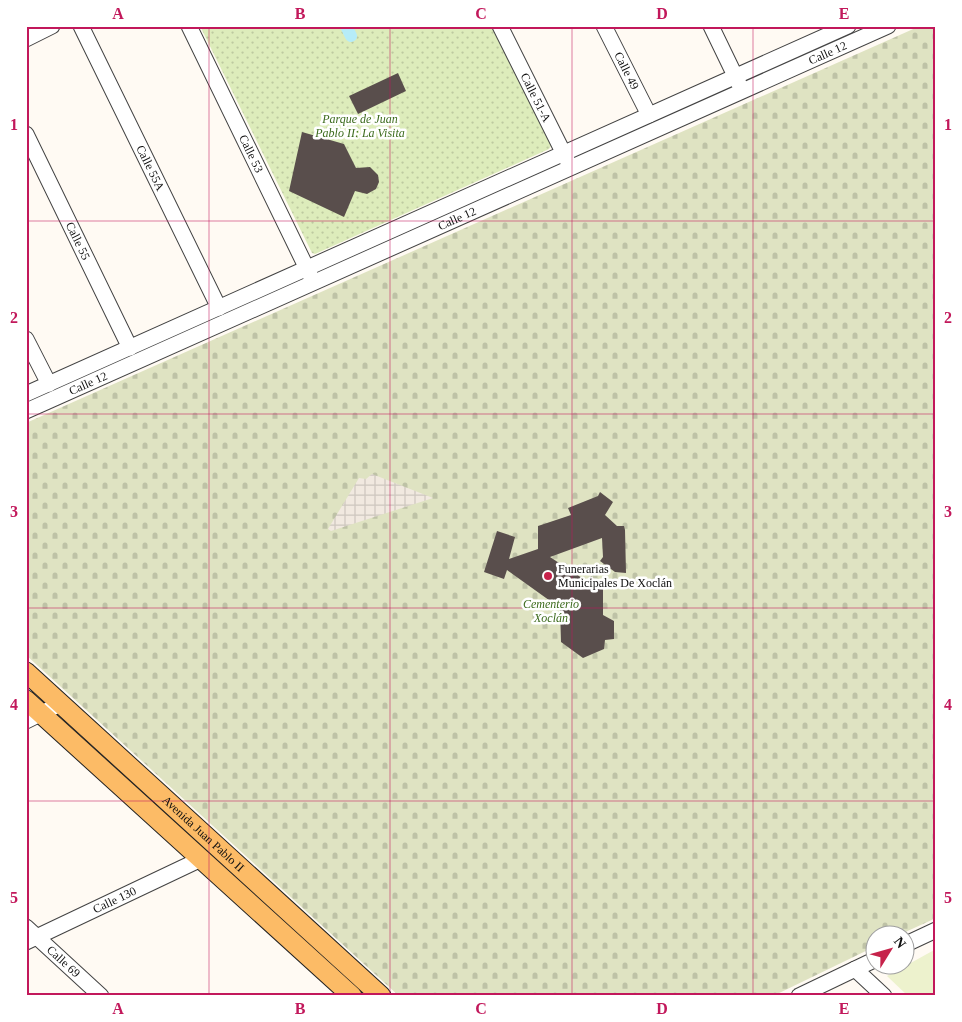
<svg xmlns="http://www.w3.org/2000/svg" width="962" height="1022" font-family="'Times New Roman',serif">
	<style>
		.grass { fill: url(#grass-dots) }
		.cemetery { fill: url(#cemetery-stones) }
		.pitch { fill: #edf2cd }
		.plaza { fill: url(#plaza-grid) }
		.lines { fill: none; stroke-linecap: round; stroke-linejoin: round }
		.canal { stroke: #b6ecf8; stroke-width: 12 }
		.building { fill: #594e4c }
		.minor-casing { stroke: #434343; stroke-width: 17 }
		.major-casing { stroke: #212121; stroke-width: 21 }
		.minor { stroke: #fff; stroke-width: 15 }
		.major { stroke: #fcbb66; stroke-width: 19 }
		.grid { fill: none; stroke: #c2185b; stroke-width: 1; stroke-opacity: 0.55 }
		.poi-dot { fill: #c6224a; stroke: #fff; stroke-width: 2 }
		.labels { text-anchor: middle; stroke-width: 5; stroke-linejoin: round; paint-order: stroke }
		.street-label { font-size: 12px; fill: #101010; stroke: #fff }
		.park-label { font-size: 12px; font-style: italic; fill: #3c6b1d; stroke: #fff }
		.poi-label { font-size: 12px; fill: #101010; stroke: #fff; text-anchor: start }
		.neatline { fill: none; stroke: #c2185b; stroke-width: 2 }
		.grid-label { font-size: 16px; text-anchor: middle; font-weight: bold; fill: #c2185b }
	</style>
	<defs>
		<pattern id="grass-dots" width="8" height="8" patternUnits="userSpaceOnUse" patternTransform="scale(1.25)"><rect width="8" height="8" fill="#ddecbb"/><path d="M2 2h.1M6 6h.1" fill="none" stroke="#bdc9a0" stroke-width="1.8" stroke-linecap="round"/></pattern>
		<pattern id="cemetery-stones" width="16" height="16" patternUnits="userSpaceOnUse" patternTransform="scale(1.25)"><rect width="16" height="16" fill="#dfe3c2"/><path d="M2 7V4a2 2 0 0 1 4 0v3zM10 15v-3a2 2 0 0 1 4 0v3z" fill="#bec2a6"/></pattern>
		<pattern id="plaza-grid" width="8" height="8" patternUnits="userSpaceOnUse" patternTransform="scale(1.25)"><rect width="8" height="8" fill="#f1e9e0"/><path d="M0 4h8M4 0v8" fill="none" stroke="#cec7bf"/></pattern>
	</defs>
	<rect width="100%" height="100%" fill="#fffaf3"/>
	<path class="grass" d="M200,26h291l60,120 -2,3 -234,105 -3,-1z"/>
	<path class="cemetery" d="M920,26h16v892l-35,16h-27v13l-101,49h-374l-373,-341v-232z"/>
	<path class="pitch" d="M936,949v47h-28l-21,-20z"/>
	<path class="plaza" d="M372,474l61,24 -102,33 -3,-2 31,-51 7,1z"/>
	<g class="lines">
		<path class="canal" d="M346,26l5,10"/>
	</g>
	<path class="building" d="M398,73l8,18 -48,23 -9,-18z
		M302,132l42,12 12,24 14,-1 8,8 1,7 -3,7 -9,5 -12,-3 -11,26 -55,-26z
		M600,492l13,10 -8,13 12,11h7l1,4 1,43 -11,-1 -15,-11 3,-4 -1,-19 -52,19 38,25 3,-6 12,11v28l11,6v18l-9,1 -1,9 -21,9 -22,-16 -1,-34 -53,-38 -3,9 -20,-7 13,-41 18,6 -6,22 29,-10v-23l33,-11 -3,-7 30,-12z"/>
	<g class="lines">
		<defs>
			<g id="minor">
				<path id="s1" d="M81,26l138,282"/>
				<path id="s2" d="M189,26l122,251"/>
				<path id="s3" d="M500,26l68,136"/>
				<path id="s4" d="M604,26l45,89"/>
				<path d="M711,26l29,60"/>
				<path d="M26,39l26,-13"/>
				<path id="s5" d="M26,134l104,214"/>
				<path d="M26,339l23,45"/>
				<path d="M26,394l822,-368"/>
				<path id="s6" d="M26,411l862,-385"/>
				<path d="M26,721l36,-18"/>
				<path id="s7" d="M26,927l75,69"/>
				<path id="s8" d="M26,942l175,-83"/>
				<path d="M904,945l32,-15"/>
				<path d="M855,969l29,27"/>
				<path d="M799,996l75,-36"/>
			</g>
			<g id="major">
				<path id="s9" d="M26,672l355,324"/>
				<path d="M26,700l326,296"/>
			</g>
		</defs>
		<use href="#minor" class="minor-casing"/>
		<use href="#major" class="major-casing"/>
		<use href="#minor" class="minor"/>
		<use href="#major" class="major"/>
	</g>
	<path class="grid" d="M209,26v970M390,26v970M572,26v970M753,26v970M26,221h910M26,414h910M26,608h910M26,801h910"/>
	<circle class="poi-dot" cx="548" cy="576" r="5"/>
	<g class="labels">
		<g class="street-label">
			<text dy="4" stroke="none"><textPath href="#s6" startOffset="878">Calle 12</textPath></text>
			<text dy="4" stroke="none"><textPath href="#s4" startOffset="50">Calle 49</textPath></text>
			<text dy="4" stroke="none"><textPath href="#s3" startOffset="80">Calle 51-A</textPath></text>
			<text dy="4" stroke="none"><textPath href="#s2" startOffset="142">Calle 53</textPath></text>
			<text dy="4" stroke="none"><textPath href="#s1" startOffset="158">Calle 55A</textPath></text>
			<text dy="4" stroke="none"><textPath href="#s6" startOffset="472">Calle 12</textPath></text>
			<text dy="4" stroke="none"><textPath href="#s5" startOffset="119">Calle 55</textPath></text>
			<text dy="4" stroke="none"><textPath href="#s6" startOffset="68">Calle 12</textPath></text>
			<text dy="4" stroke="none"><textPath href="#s9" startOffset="240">Avenida Juan Pablo II</textPath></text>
			<text dy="4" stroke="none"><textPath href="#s8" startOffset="98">Calle 130</textPath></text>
			<text dy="4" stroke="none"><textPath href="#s7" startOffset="51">Calle 69</textPath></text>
		</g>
		<g class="park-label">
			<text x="360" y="123">Parque de Juan<tspan x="360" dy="14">Pablo II: La Visita</tspan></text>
			<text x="551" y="608">Cementerio<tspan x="551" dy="14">Xoclán</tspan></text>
		</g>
		<g class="poi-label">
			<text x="558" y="573">Funerarias<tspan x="558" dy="14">Municipales De Xoclán</tspan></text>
		</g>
	</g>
	<rect width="962" height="1022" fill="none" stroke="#ffffff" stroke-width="55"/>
	<g transform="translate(890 950) rotate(53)"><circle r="24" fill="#ffffff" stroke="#9f9f9f"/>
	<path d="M0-4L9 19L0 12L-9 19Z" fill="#c6224a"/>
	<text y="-8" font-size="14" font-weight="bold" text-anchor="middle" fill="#101010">N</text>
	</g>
	<rect x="28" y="28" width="906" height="966" class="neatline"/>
	<g class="grid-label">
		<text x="118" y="19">A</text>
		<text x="300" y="19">B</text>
		<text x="481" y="19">C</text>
		<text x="662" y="19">D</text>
		<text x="844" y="19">E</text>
		<text x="14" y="130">1</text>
		<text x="948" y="130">1</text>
		<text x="14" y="323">2</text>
		<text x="948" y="323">2</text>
		<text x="14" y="517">3</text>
		<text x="948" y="517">3</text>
		<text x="14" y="710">4</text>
		<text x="948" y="710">4</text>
		<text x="14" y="903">5</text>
		<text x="948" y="903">5</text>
		<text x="118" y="1014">A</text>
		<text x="300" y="1014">B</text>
		<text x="481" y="1014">C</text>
		<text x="662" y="1014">D</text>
		<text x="844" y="1014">E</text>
	</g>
</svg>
